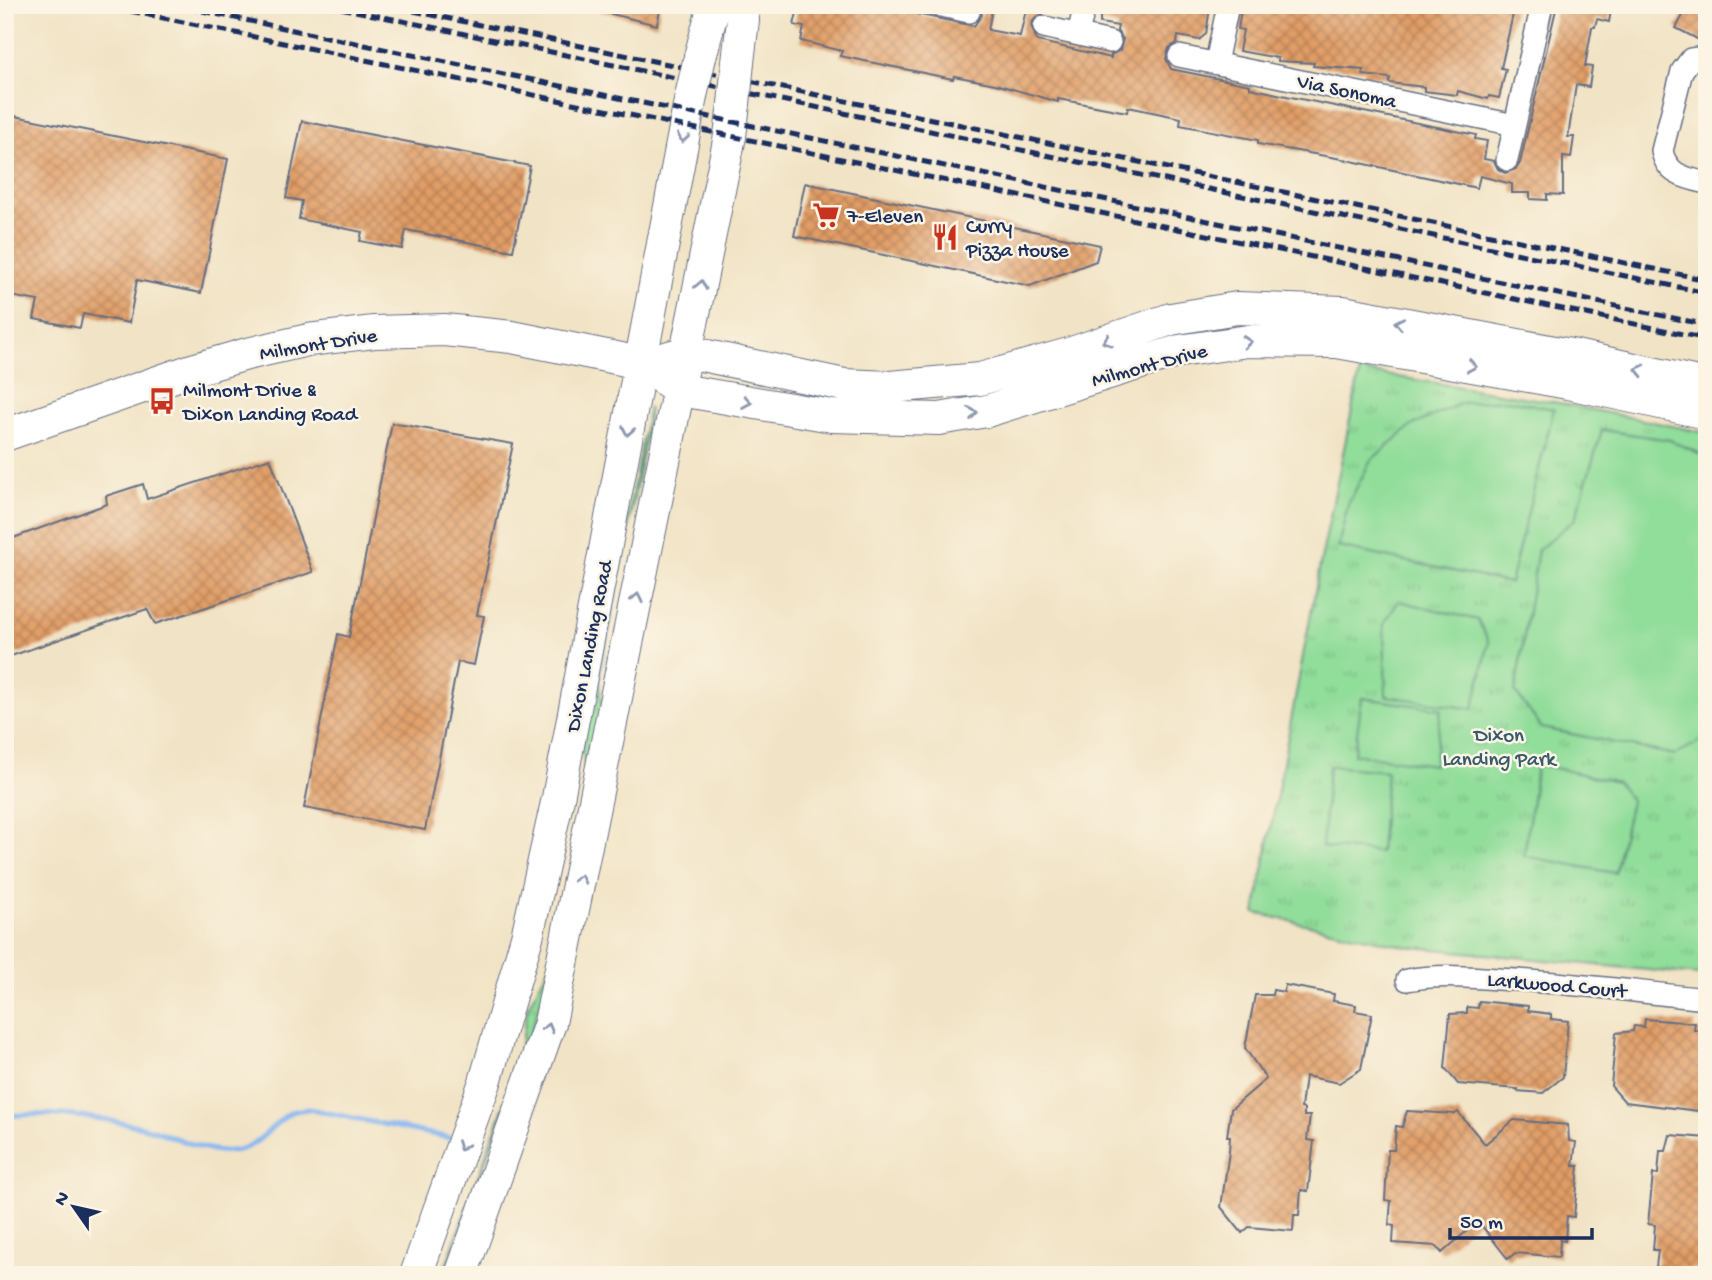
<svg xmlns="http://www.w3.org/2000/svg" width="1712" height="1280" font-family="'Gochi Hand',sans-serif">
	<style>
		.grass { fill: url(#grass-tufts); stroke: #56867c; stroke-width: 2 }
		.pitch { fill: #91dd9a; stroke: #56867c; stroke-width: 2 }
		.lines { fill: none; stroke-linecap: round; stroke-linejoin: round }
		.stream { stroke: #84b5f0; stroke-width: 5 }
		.building { fill: url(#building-cross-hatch) }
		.street-casing { stroke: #666e82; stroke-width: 24 }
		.secondary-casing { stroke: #666e82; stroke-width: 34 }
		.street { stroke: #fff; stroke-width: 21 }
		.secondary { stroke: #fff; stroke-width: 32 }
		.rail { stroke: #1b2f5e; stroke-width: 5; stroke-dasharray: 10 5; stroke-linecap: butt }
		.secondary-bridge-casing { stroke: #666e82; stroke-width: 34; stroke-linecap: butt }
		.secondary-bridge { stroke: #fff; stroke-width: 32 }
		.oneway { stroke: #8d97ae }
		.labels { text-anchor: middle; stroke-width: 5; stroke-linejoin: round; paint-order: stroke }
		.street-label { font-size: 21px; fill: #1b2f5e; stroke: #fcf5e5 }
		.poi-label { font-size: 21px; fill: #1b2f5e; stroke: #fcf5e5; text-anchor: start }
		.park-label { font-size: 21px; fill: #385a6d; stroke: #fcf5e5 }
	</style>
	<defs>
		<pattern id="grass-tufts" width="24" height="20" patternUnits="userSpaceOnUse" patternTransform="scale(1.75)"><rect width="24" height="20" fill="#91dd9a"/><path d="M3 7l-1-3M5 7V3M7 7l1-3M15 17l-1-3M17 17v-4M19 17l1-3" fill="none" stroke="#7cbe87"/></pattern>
		<pattern id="building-cross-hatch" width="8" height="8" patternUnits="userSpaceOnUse" patternTransform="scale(1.75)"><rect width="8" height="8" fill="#e19d65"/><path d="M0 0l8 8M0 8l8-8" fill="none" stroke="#b68056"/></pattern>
	</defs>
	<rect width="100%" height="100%" fill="#fcf5e5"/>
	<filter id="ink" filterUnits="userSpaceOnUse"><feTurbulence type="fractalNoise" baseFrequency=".0143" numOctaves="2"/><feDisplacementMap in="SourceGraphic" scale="14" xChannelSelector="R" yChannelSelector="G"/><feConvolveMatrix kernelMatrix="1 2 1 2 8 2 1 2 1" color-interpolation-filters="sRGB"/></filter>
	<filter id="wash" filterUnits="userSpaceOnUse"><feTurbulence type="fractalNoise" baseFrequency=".00686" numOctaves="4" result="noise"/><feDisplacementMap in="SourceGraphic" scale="28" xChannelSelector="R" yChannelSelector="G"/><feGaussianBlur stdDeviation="1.57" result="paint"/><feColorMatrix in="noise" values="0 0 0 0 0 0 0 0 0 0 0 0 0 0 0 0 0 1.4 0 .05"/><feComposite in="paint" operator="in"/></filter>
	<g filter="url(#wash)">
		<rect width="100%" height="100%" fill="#f1e3c5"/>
		<path class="grass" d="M1360,371l194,31 153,31v543l-304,-30 -148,-33 65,-348z
			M649,407l-2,24 -48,249 4,31 -17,66 -4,-28z
			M550,965l2,1 -40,123 -68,186h-2l75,-206 11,-63z"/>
		<path class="pitch" d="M1507,400l47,9 -44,174 -172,-36 10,-43 23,-44 42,-35 49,-22z
			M1602,430l68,10 37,17v280l-32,18 -133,-27 -27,-36 23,-142 37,-31z
			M1399,601l79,19 11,22 -16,67 -87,-13 -2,-73z
			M1362,698l79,11 -7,56 -80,-11z
			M1537,764l80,18 14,19 -16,72 -91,-17z
			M1329,766l58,5 -7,81 -58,-5z"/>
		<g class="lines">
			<path class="stream" d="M5,1116c50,-4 89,0 138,11 26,6 62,27 88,24 27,-2 37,-23 57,-37 5,-4 14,-4 21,-5l141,29"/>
		</g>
		<g id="blocks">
			<path class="building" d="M599,5h62l-4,20 -58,-14z
				M799,5h73l102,21 8,-11 -2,-10h13l-5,25 32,6 7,-31h18l-2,9 -8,4 -4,7 6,16 74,17v-3l9,-5 3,-11 -6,-8 1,-5 -18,-3v-18h97l13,3 -4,26 -7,6 -21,-4 -1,7 -8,5 -3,11 5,10 79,16v3l41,9 185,38 -1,4 12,2 -3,18 10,2 4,8 7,4 11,-4 4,-6 37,-158h55l-3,17 -12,-3 -2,8h-3l-7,39 7,1 -3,20 -13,-2 -8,52h6l-3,21 -8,-1v38l-16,-1v6l-17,-1v-6h-18v-9l-32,-8 -3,12 -135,-29 -84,-15v-4l-78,-15 1,-7 -53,-11 -1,5 -69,-13v3l-63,-18 -41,-8 -1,3 -113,-23 2,-5 -41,-10 3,-14 -10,-2z
				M1247,5h268l-14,63 5,1 -7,29 -10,-2 -1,3 -30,-8 -1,4 -33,-4v-4l-35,-4 1,-5 -27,-3 1,-5 -51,-4 1,-3 -36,-2v-3l-39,-7 4,-21 -5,-1 3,-19 5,1z
				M1688,6l19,10v28l-31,-16z
				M5,114l223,45 -27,134 -64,-13 -8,43 -46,-9 -3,14 -46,-9 4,-18 -33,-6z
				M302,121l228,45 -17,85 -107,-21 -4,19 -42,-8 2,-9 -63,-13 3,-18 -16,-3z
				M805,183l295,62 -4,16 -66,25 -236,-50z
				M392,423l121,21 -36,171 7,1 -10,49 -16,-3 -33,168 -121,-22 34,-174 11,3z
				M270,458l43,114 -158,52 -8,-15 -142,49v-117l102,-37 -1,-8 37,-12 4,15z
				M1285,985l49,9 -1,7 23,4 -1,6 17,3 -11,55 -22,14 -34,-7 -4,32 3,1v7h6l-3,24 7,1 -6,50 -7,-1 -2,25h-5l-1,16 -44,-4 -7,6 -21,-26 8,-55 1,-16h-3l4,-27 35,-30 -21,-31 10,-53h17l1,-5 11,2z
				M1479,1001l49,5v5l23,3v5l17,2 -5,56 -20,16 -26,-2 1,-2 -60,-5 -13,-16 5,-54 17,-1v-6l11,1z
				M1645,1019l50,4 -1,7 13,1v81l-82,-10 -14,-16 5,-53 17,-2 1,-5 10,1z
				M1407,1111l48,3 3,-2 27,32 29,-24 54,5 1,16 7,1 -3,24h6l-5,51 -7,-1 -2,25 -5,-1 -1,17 -44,-4 -7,6 -30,-38 -36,32 -6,-7 -43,-3 1,-17 -5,-1 2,-24 -6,-1 3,-50h6l2,-24 6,1z
				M1670,1135l37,3v132l-51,-3 2,-17h-5l2,-25 -7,-1 5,-50h5l2,-23h6z"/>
		</g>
	</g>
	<g filter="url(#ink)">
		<use href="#blocks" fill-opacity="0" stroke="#666e82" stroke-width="2"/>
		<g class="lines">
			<defs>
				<path id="street" d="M937,5l32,7
					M1044,27l66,15
					M1078,34l7,-29
					M1179,56l336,69
					M1707,57l-16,2 -9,12 -20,80c5,24 23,27 45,32
					M1216,63l12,-58
					M1507,160l35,-155
					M1407,980c31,-6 60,-3 91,-1 70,3 139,13 209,20"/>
				<path id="secondary" d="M700,57l14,-52
					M738,62l5,-42 -2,-15
					M669,357l19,-5 156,33 46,2 90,-8 89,-25 102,-35 66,-11 106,4 233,44 131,29
					M5,435l187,-65 55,-16 61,-14 66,-8 70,-2 68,7 109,22 20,5 39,26 152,26 107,3 48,-8 192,-60 69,-10 89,1 231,41 139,30
					M416,1275l69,-193 42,-145 31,-139 133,-702
					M461,1275l89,-252 180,-887 4,-32"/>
			</defs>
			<use href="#street" class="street-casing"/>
			<use href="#secondary" class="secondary-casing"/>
			<use href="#street" class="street"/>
			<use href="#secondary" class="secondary"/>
			<path class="rail" d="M101,5l1606,334
				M173,5l1534,320
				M326,5l1381,288
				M384,5l1323,275"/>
			<defs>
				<path id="secondary-bridge" d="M691,96l9,-39
					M734,104l4,-42"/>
			</defs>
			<use href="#secondary-bridge" class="secondary-bridge-casing"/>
			<use href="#secondary-bridge" class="secondary-bridge"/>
		</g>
		<defs><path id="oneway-chevron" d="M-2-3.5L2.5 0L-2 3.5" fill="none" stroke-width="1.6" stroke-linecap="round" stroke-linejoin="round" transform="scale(1.75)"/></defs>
		<g class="oneway">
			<use href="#oneway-chevron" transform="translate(683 138) rotate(100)"/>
			<use href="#oneway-chevron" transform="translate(701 285) rotate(-79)"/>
			<use href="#oneway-chevron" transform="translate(1399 323) rotate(-169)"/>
			<use href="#oneway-chevron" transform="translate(1107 341) rotate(162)"/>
			<use href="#oneway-chevron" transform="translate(1247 342) rotate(-5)"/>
			<use href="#oneway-chevron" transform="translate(1472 366) rotate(10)"/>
			<use href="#oneway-chevron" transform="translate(1640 370) rotate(-167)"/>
			<use href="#oneway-chevron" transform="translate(747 402) rotate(9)"/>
			<use href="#oneway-chevron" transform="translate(973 413) rotate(-9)"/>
			<use href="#oneway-chevron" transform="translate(628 431) rotate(100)"/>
			<use href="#oneway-chevron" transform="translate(637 598) rotate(-78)"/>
			<use href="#oneway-chevron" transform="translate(580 879) rotate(-78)"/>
			<use href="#oneway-chevron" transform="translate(548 1028) rotate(-74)"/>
			<use href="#oneway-chevron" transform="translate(462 1146) rotate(110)"/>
		</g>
	</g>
	<defs>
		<symbol id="supermarket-bare" viewBox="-9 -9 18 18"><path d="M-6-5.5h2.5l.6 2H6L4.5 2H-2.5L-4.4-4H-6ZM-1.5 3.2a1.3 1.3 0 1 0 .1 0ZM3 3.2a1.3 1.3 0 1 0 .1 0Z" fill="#c8321e" stroke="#fcf5e5" stroke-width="2.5" paint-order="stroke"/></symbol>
		<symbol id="restaurant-bare" viewBox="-9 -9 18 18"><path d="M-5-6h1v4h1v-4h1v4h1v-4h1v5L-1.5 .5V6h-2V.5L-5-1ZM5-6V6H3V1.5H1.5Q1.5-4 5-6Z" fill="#c8321e" stroke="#fcf5e5" stroke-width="2.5" paint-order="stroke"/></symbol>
		<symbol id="bus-bare" viewBox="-9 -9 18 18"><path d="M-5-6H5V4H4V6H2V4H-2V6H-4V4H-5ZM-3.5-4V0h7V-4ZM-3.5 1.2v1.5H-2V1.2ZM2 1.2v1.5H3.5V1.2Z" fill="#c8321e" stroke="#fcf5e5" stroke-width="2.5" paint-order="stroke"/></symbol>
	</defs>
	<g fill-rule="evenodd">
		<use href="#supermarket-bare" x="807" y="196" width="38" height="38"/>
		<use href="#restaurant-bare" x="926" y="218" width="38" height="38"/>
		<use href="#bus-bare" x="143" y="382" width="38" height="38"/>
	</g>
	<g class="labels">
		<g class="street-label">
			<text transform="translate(1347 90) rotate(12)" y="7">Via Sonoma</text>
			<text transform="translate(318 343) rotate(-9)" y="7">Milmont Drive</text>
			<text transform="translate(1149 364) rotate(-15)" y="7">Milmont Drive</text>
			<text transform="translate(588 646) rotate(-79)" y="7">Dixon Landing Road</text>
			<text transform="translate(1557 984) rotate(5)" y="7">Larkwood Court</text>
		</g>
		<g class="poi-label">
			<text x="847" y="222">7-Eleven</text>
			<text x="966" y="232">Curry<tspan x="966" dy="24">Pizza House</tspan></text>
			<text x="183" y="396">Milmont Drive &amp;<tspan x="183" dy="24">Dixon Landing Road</tspan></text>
		</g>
		<g class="park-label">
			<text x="1499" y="741">Dixon<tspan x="1499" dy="24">Landing Park</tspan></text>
		</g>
	</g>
	<rect width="1712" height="1280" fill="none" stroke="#fcf5e5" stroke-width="28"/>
	<g transform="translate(74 1207) rotate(304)" stroke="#fcf5e5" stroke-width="5" paint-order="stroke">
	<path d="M0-5L12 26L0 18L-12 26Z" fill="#1b2f5e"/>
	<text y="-10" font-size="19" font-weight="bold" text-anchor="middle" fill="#1b2f5e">N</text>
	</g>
	<path d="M1450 1228v10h142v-10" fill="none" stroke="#1b2f5e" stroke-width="3.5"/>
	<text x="1460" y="1228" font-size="21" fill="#1b2f5e" stroke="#fcf5e5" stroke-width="5" paint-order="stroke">50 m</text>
</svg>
